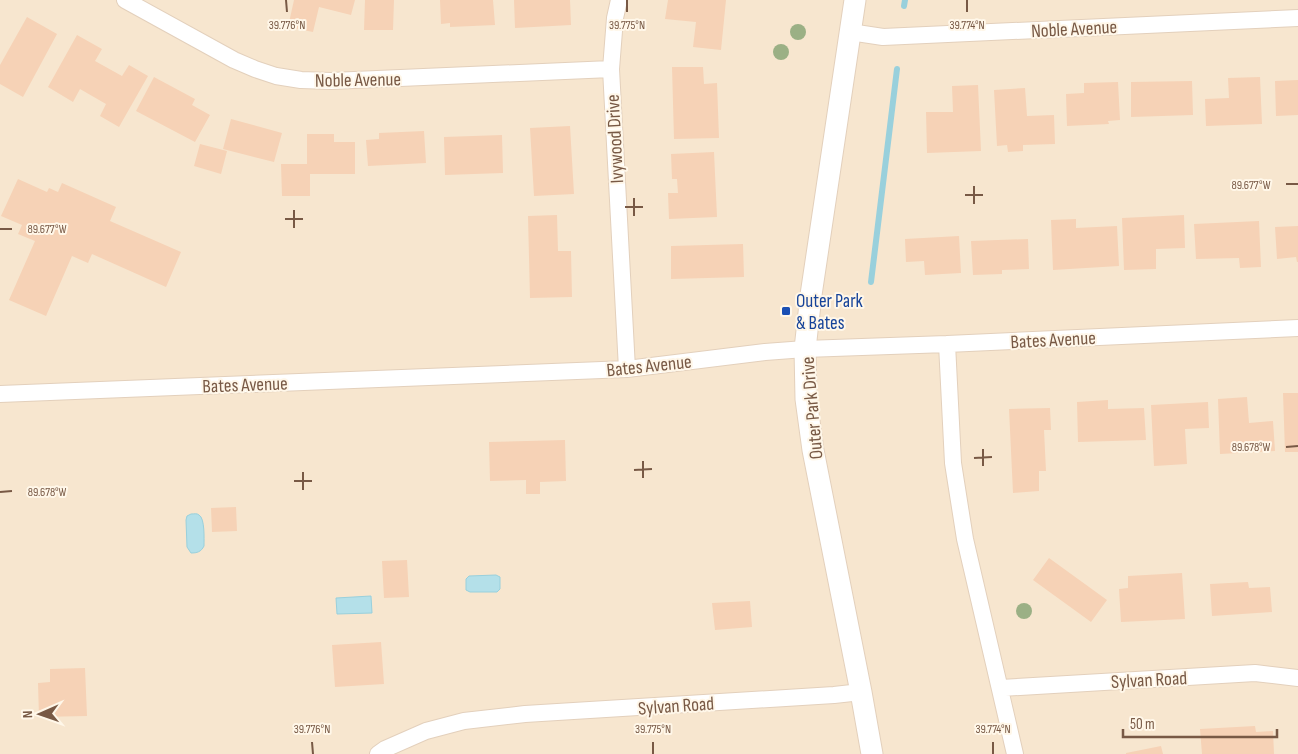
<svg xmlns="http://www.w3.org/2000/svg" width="1298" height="754" font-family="'Sofia Sans Condensed',sans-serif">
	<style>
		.residential { fill: #f7e6cf }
		.water { fill: #b4e0e9; stroke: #99d0dc }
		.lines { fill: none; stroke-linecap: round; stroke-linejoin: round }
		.stream { stroke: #99d0dc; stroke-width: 6 }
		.building { fill: #f6d2b6 }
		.minor-casing { stroke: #e3d0bc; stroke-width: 18 }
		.tertiary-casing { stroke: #e3d0bc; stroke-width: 23 }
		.minor { stroke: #fff; stroke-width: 16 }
		.tertiary { stroke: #fff; stroke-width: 21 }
		.tree { fill: #9bb085 }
		.ticks { fill: none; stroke: #785945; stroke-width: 2 }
		.transit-dot { fill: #1a4fb4; stroke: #fff7e9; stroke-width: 2 }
		.labels { text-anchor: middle; stroke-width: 4; stroke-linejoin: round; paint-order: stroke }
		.street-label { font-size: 19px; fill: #785945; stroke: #fff7e9 }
		.transit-label { font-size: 19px; fill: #164399; stroke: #fff7e9; text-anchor: start }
		.ticks-label { font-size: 12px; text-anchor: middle; fill: #785945; stroke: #fff7e9; stroke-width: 4; stroke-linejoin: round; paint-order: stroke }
	</style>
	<rect width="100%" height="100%" fill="#fef4e1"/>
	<path class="residential" d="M0,0h1298v754h-1298z"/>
	<path class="water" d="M191,514c3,0 6,-1 8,1 6,3 5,24 5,31 -3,6 -7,7 -13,7l-4,-6 -1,-27 1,-4z
		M496,575l4,2v12l-3,3h-27l-4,-2v-11l3,-3z
		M371,596l1,17 -35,1 -1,-16z"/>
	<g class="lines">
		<path class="stream" d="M904,6l1,-6
			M871,282l26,-213"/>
	</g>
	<path class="building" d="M294,0h61l-4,15 -32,-8 -6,25 -25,-5z
		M365,0h29l-1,30h-29z
		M440,0h53l2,25 -45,2v-4l-9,1z
		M514,0h56l1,25 -56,3z
		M668,0h58l-5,50 -28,-3 3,-25 -31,-3z
		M27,17l30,17 -34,63 -23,-13v-19z
		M77,35l25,14 -7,12 27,15 7,-11 19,11 -29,51 -19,-11 6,-12 -26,-15 -7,13 -25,-15z
		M672,67h31l1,17 13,-1 2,55 -45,1z
		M154,77l41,22 -3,6 18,10 -15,27 -59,-31z
		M1260,77l2,47 -56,2 -1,-27 24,-1 -1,-20z
		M1298,80v35l-22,1 -1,-35z
		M1192,81l1,34 -62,2v-35z
		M1118,82l2,38 -12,1 1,3 -42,2 -1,-32 18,-1v-10z
		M978,85l3,66 -54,2 -1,-41h27l-1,-26z
		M1025,88l2,28 27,-1 1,29 -32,1v6l-15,1 -1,-7 -10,1 -3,-56z
		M231,119l51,14 -8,29 -51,-13z
		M570,126l4,68 -40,2 -4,-68z
		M424,131l2,32 -58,3 -2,-26 13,-1v-6z
		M307,134h27v8h21v32h-45v22h-28l-1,-32h26z
		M502,135l1,38 -58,2 -1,-38z
		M200,144l27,7 -6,23 -27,-8z
		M714,152l3,65 -48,2 -1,-26h10l-1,-14h-5l-1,-25z
		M18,179l29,13 2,-4 9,4 4,-9 54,24 -6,14 71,31 -15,35 -74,-33 -4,9 -16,-7 -26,60 -37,-16 26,-59 -17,-7 4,-9 -21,-9z
		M557,215l1,36h13l1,46 -42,1 -2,-82z
		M1184,215l1,33 -29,1v20l-32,1 -2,-52z
		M1076,219v9l41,-2 2,40 -66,4 -2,-50z
		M1259,221l2,46 -21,1 -1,-10 -43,1 -2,-35z
		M1298,226v36h-1l-1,-5 -19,2 -2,-32z
		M959,236l2,37 -36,2 -1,-14 -18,1 -1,-23z
		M1028,239l1,30 -27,1v4l-29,1 -2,-34z
		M743,244l1,33 -73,2v-33z
		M1283,393h15v59h-13z
		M1247,397l2,26 24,-2 2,30 -55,3 -2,-55z
		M1108,400v9l36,-1 2,32 -68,2 -1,-40z
		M1208,402l1,26 -24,1 2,35 -33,2 -3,-61z
		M1050,408l1,22h-7l2,41h-7v20l-26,2 -4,-84z
		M565,440l1,41 -26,1v12h-14v-14l-36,1 -1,-39z
		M236,507l1,24 -25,1 -1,-24z
		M1049,558l58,42 -16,22 -58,-42z
		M407,560l2,37 -25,1 -2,-37z
		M1182,573l3,46 -64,3 -2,-33 9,-1v-12z
		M1248,582l1,6 21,-1 2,25 -60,4 -2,-32z
		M750,601l2,26 -37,3 -3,-27z
		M381,642l3,42 -49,3 -3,-42z
		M85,668l2,48 -48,1 -1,-34 12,-1v-13z
		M1255,726l1,6 17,-1 1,23h-72l-2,-25z
		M1161,746l2,8h-37v-1z"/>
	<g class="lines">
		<defs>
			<path id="minor" d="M125,0l109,60 21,9 21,7 25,4 30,1 280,-12
				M619,0l-4,18 -4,51 16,300
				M850,32l33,5 415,-19
				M947,344l6,119 12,76 50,215
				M0,394l627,-25 138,-17 40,-3 142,-5 351,-16
				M1001,688l254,-15 43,5
				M378,754l7,-5 41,-18 38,-10 61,-7 309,-19 27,-3"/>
			<path id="tertiary" d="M855,0l-44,295 -6,54 1,50 7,51 48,242 11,62"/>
		</defs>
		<use href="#minor" class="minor-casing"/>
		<use href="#tertiary" class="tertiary-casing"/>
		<use href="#minor" class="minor"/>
		<use href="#tertiary" class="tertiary"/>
	</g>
	<g class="tree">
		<circle cx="798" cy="32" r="8"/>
		<circle cx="781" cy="52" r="8"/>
		<circle cx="1024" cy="611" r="8"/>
	</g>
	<path class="ticks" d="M286,0l1,12M627,0v12M967,0v12M1286,184h12M974,186v18M965,195h18M634,198v18M625,207h18M294,210v18M285,219h18M0,229h12M1286,447l12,-1M983,449v17M974,458l18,-1M643,461v17M634,470l18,-1M303,472v18M294,481h18M0,492l12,-1M312,742l1,12M653,742v12M993,742v12"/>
	<rect class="transit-dot" x="781" y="306" width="10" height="10" rx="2.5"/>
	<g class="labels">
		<g class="street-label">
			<text transform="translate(1074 28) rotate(-3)" y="7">Noble Avenue</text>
			<text transform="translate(358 79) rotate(-1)" y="7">Noble Avenue</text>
			<text transform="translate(614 139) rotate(-93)" y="7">Ivywood Drive</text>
			<text transform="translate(1053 339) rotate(-3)" y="7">Bates Avenue</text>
			<text transform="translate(649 365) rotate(-6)" y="7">Bates Avenue</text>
			<text transform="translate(245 384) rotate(-2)" y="7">Bates Avenue</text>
			<text transform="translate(811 408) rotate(-95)" y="7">Outer Park Drive</text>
			<text transform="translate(1149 679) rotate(-3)" y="7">Sylvan Road</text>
			<text transform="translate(676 705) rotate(-4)" y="7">Sylvan Road</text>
		</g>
		<g class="transit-label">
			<text x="796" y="307">Outer Park<tspan x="796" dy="22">&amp; Bates</tspan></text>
		</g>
	</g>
	<g class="ticks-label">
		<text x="287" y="29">39.776°N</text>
		<text x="627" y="29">39.775°N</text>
		<text x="967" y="29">39.774°N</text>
		<text x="1251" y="189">89.677°W</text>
		<text x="47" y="233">89.677°W</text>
		<text x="1251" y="451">89.678°W</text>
		<text x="47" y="496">89.678°W</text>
		<text x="312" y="733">39.776°N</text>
		<text x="653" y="733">39.775°N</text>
		<text x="993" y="733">39.774°N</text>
	</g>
	<g transform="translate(40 714) rotate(268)" stroke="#fff7e9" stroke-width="4" paint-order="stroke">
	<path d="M0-4L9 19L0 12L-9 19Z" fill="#785945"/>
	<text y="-8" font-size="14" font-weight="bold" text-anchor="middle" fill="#785945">N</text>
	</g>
	<path d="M1123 729v8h154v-8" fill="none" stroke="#785945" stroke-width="2.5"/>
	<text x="1130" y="729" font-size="15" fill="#785945" stroke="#fff7e9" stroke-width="4" paint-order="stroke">50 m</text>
</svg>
